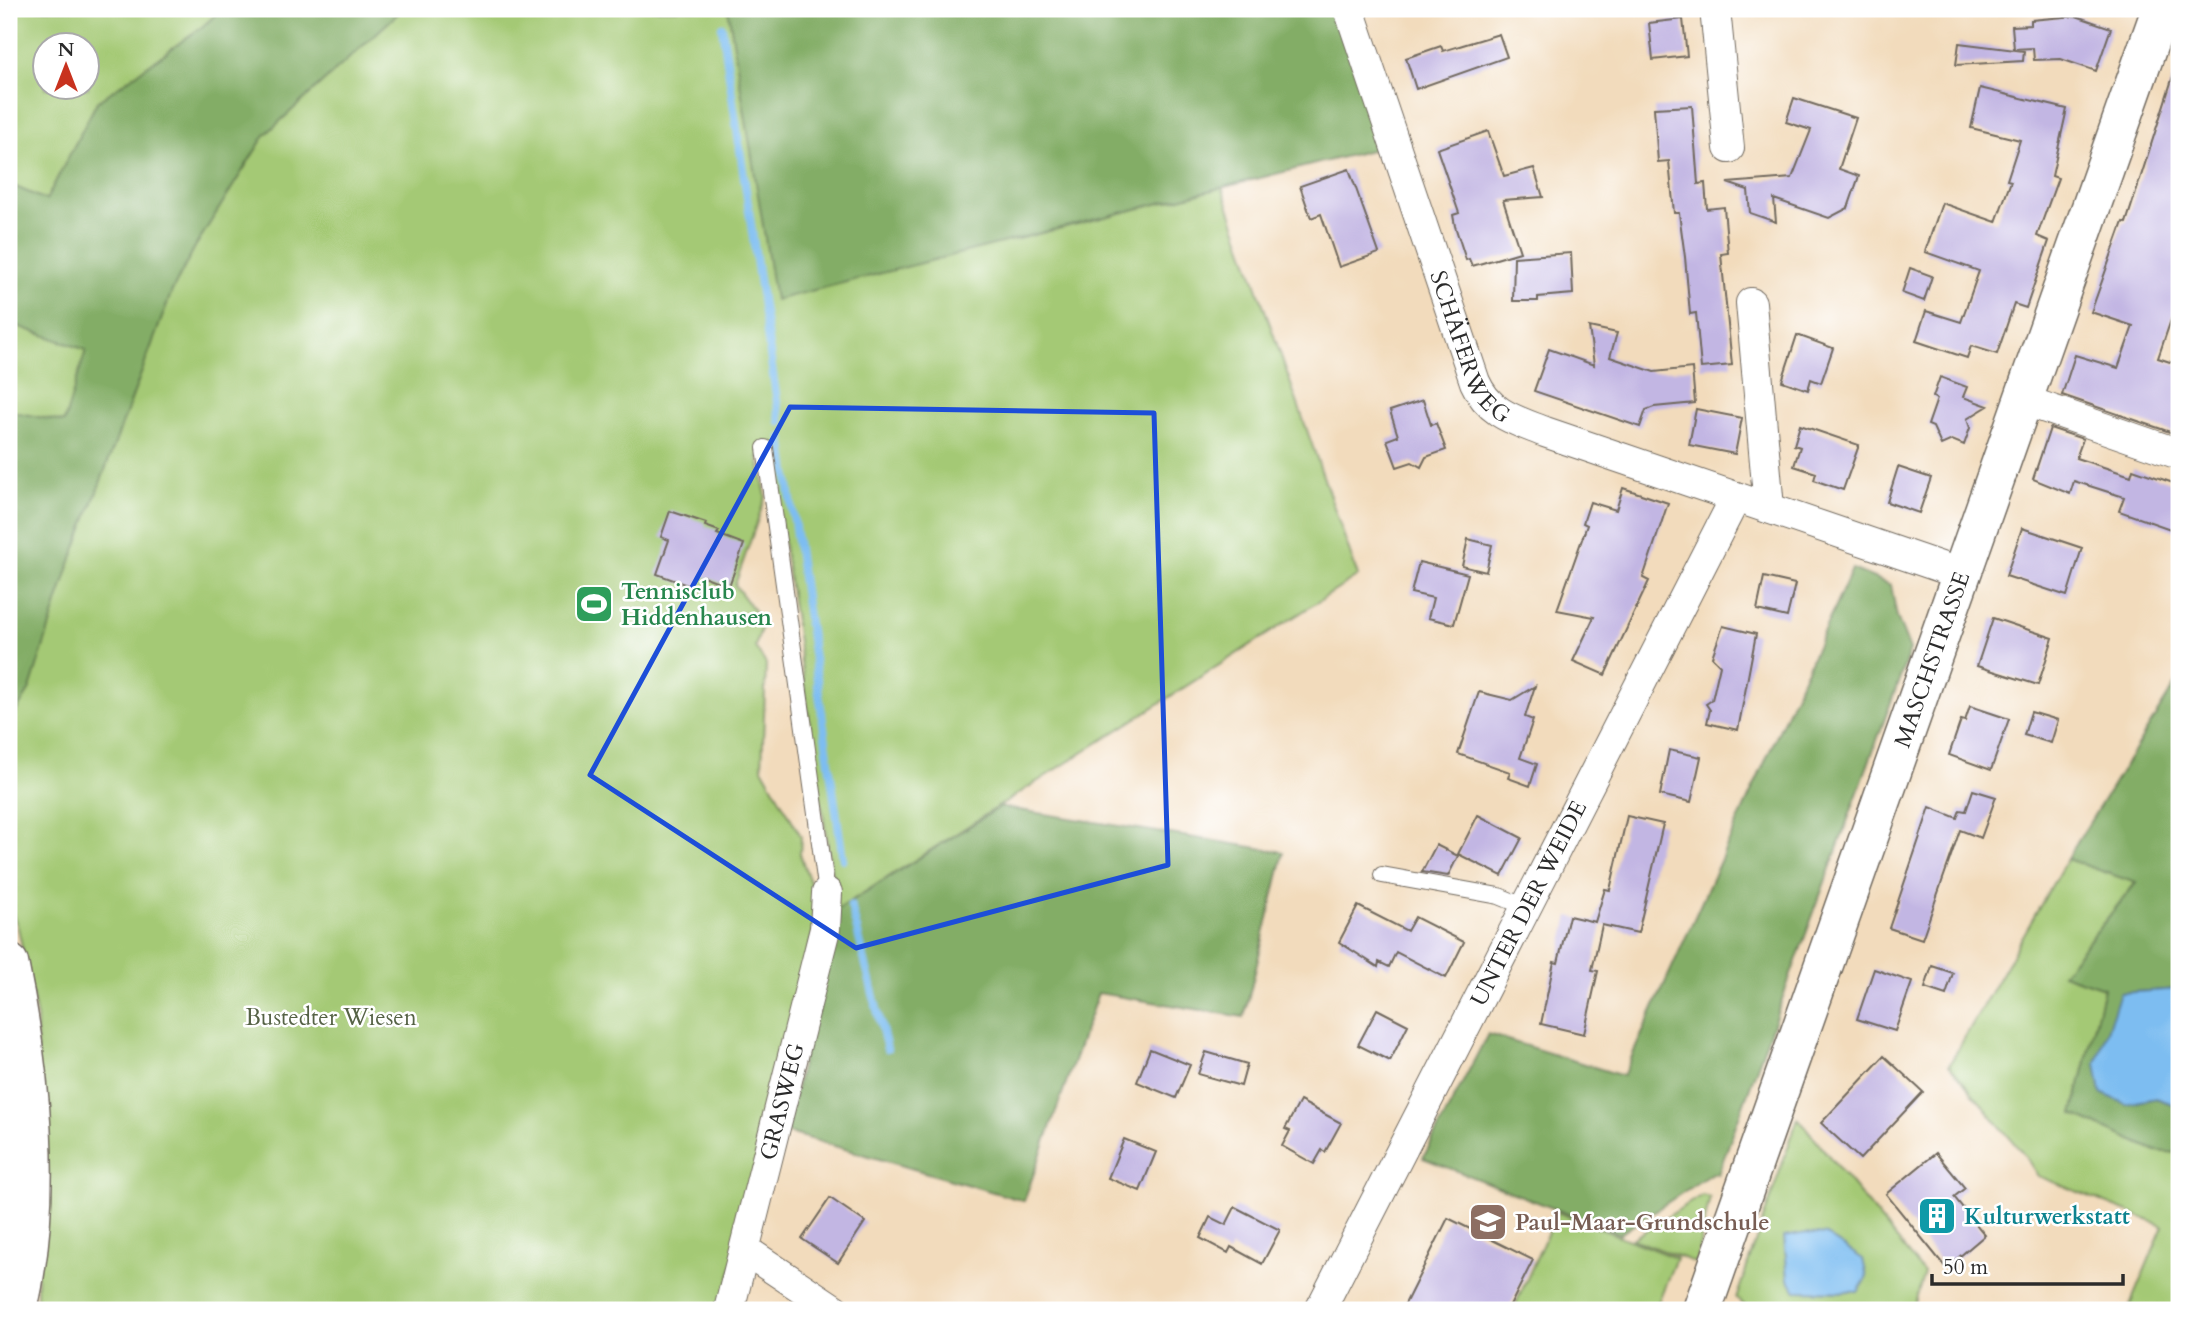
<svg xmlns="http://www.w3.org/2000/svg" width="2188" height="1319" font-family="Cardo,serif">
	<style>
		.green { fill: #a4c974; stroke: #687a50; stroke-width: 2; fill-rule: evenodd }
		.forest { fill: #83ad66; stroke: #576c48; stroke-width: 2 }
		.water { fill: #7dbdf1; stroke: #54748e; stroke-width: 2 }
		.lines { fill: none; stroke-linecap: round; stroke-linejoin: round }
		.stream { stroke: #7dbdf1; stroke-width: 8 }
		.building { fill: #c2b6e3 }
		.service-casing { stroke: #71695e; stroke-width: 18 }
		.minor-casing { stroke: #71695e; stroke-width: 32 }
		.tertiary-casing { stroke: #71695e; stroke-width: 41 }
		.service { stroke: #fff; stroke-width: 16 }
		.minor { stroke: #fff; stroke-width: 30 }
		.tertiary { stroke: #fff; stroke-width: 38 }
		.marked { fill: none; stroke: #1d4ed8; stroke-width: 5; stroke-linejoin: round }
		.labels { text-anchor: middle; stroke-width: 5; stroke-linejoin: round; paint-order: stroke }
		.street-label { font-size: 23px; fill: #2b2b2b; stroke: #fff }
		.leisure-label { font-size: 23px; font-weight: bold; fill: #27864d; stroke: #fff; text-anchor: start }
		.park-label { font-size: 23px; fill: #556245; stroke: #fff }
		.culture-label { font-size: 23px; font-weight: bold; fill: #0d838f; stroke: #fff; text-anchor: start }
		.education-label { font-size: 23px; font-weight: bold; fill: #785e54; stroke: #fff; text-anchor: start }
	</style>
	<rect width="100%" height="100%" fill="#fff"/>
	<filter id="ink" filterUnits="userSpaceOnUse"><feTurbulence type="fractalNoise" baseFrequency=".0143" numOctaves="2"/><feDisplacementMap in="SourceGraphic" scale="14" xChannelSelector="R" yChannelSelector="G"/><feConvolveMatrix kernelMatrix="1 2 1 2 8 2 1 2 1" color-interpolation-filters="sRGB"/></filter>
	<filter id="wash" filterUnits="userSpaceOnUse"><feTurbulence type="fractalNoise" baseFrequency=".00686" numOctaves="4" result="noise"/><feDisplacementMap in="SourceGraphic" scale="28" xChannelSelector="R" yChannelSelector="G"/><feGaussianBlur stdDeviation="1.57" result="paint"/><feColorMatrix in="noise" values="0 0 0 0 0 0 0 0 0 0 0 0 0 0 0 0 0 1.4 0 .05"/><feComposite in="paint" operator="in"/></filter>
	<g filter="url(#wash)">
		<rect width="100%" height="100%" fill="#f2dbbc"/>
		<path class="green" d="M9,9h1327l-114,178 136,389 -521,334 -66,-454 -13,1 8,39 -31,89 28,38 -8,24 11,17 -4,104 39,68 -1,18 19,54 -97,402h-680l-5,-8v-284l-19,-90 -9,-24zM46,46h42v42h-42z
			M2067,859l69,23 -73,92 41,14 -31,126 83,37 23,2v157h-51l35,-84 -125,-50 -13,-20 -76,-91z
			M1798,1118l126,155 -11,37h-161l-16,-11zM1826,1235l36,24 -5,33 -61,-1z
			M1702,1195l8,2 -14,66 -64,-24z
			M1557,1212l119,46 -21,52h-142z"/>
		<path class="forest" d="M222,9h181l-138,126 -70,112 -23,44 -104,278 -38,120 -21,34v-312l55,11 22,-72 -77,-27v-139l37,16 51,-98 106,-76z
			M728,9h608l47,138 -608,153z
			M1852,569l39,16 6,32 13,33 -192,524 -6,-1 -92,61 -197,-76 65,-124 135,42z
			M2179,678v311l-59,4 6,111 30,-6 23,8v47l-23,-2 -83,-37 31,-126 -42,-14 74,-91 -69,-24z
			M1000,807l284,45 -40,165 -146,-24 -74,208 -238,-69 51,-222z"/>
		<path class="water" d="M2179,989v117l-23,-8 -30,6 -25,-11 -5,-30 24,-70z
			M1806,1233l20,2 37,24 4,18 -9,15 -62,-1 -8,-12 -4,-42z"/>
		<g class="lines">
			<path class="stream" d="M722,27l58,395
				M782,438l61,421
				M851,906l36,143"/>
		</g>
		<g id="blocks">
			<path class="building" d="M2076,16l35,12 -15,43 -35,-12 -27,1 -1,-12 -19,1 -2,-23 19,-1v-5z
				M1683,19l4,37 -34,4 -4,-37z
				M1499,34l8,23 -91,32 -10,-31 35,-12 2,5z
				M1959,43l65,8 -1,10 -67,4z
				M2175,70l4,1v245l-6,-2 -15,44 21,7v70l-117,-40 13,-40 43,13 15,-42 -42,-14 32,-90 3,1z
				M1980,88l87,21 -15,67 6,2 -21,58 12,5 -23,67 -12,-4 -17,50 -26,-8 -4,12 -51,-17 10,-30 35,11 18,-51 -54,-19 17,-49 54,19 15,-41 -4,-1 13,-40 -49,-12z
				M1794,98l62,20 -17,51 20,7 -11,32 -19,10 -55,-19 2,23 -26,-9 -2,-23 -21,-7 65,-5 19,-48 -25,-8z
				M1692,106l6,78 7,-1 2,26 17,-2 4,46 -7,1 11,111 -31,3 -5,-55 -6,1 -5,-57 -6,-44h-5l-5,-52 -11,1 -4,-54z
				M1488,131l16,45 30,-8 9,29 -40,3 17,52 -48,14 -3,-7 -3,1 -11,-34 -2,-11 6,-2 -22,-64z
				M1349,169l30,84 -40,14 -18,-53 -10,4 -11,-32z
				M1571,253l2,41 -35,3v4h-25l1,-44z
				M1910,268l22,8 -8,25 -22,-8z
				M1589,327l28,6 -7,24 44,15 38,-4 3,35 -41,4 -8,3 -6,17 -106,-36 15,-42 45,16z
				M1797,335l36,13 -12,35 -10,-4 -3,11 -26,-9z
				M1940,377l27,10 -4,10 25,9 -21,13 3,9 -6,17 -12,-5 -11,5 -8,-18 -5,-2 9,-26 -4,-2z
				M1423,400l8,25 5,-2 10,27 -20,7 -5,10 -9,-5 -15,5 -10,-27 11,-4 -8,-25z
				M1696,409l46,9 -7,36 -46,-9z
				M1800,425l59,20 -16,45 -29,-10 2,-7 -22,-7 6,-19 -6,-2z
				M2050,428l33,11 -7,19 55,18 2,-7 46,16v47l-60,-21 5,-14 -50,-16 -4,13 -37,-15z
				M1898,467l33,11 -12,35 -32,-11z
				M1623,488l45,15 -25,75 6,3 -44,94 -32,-14 21,-44 -37,-7 30,-85 -4,-2 7,-21 26,8z
				M670,511l36,12 -1,3 14,5 -2,3 27,10 -15,42 -26,-10 -5,13 -41,-15 12,-34 -8,-3z
				M2022,528l60,20 -15,48 -61,-20z
				M1468,539l24,6 -6,27 -24,-6z
				M1419,562l49,12 -14,50 -26,-6 5,-20 -22,-5z
				M1764,577l31,7 -8,33 -30,-7z
				M1993,618l60,20 -15,47 -61,-19z
				M1723,626l33,8 -18,96 -31,-7 3,-13 -4,-6 6,-4 8,-35 -8,-8z
				M1535,686l-10,31 8,3 -13,38 17,6 -7,22 -22,-8 2,-6 -52,-18 21,-62 33,8z
				M1970,706l39,13 -18,51 -42,-15 12,-35 4,1z
				M2031,712l27,8 -7,23 -27,-8z
				M1669,750l32,7 -10,45 -31,-7z
				M1973,790l23,7 -15,41 -21,-8 -38,109 -33,-11 41,-121 27,11 3,-8 6,1z
				M1478,815l44,23 -20,38 -44,-22z
				M1627,816l36,8 -25,109 -36,-8 -10,45 6,1 -14,63 -43,-10 13,-62 4,1 11,-47 26,6 10,-33 5,1z
				M1436,845l22,11 -10,20 -26,-4z
				M1358,906l49,25 8,-14 49,25 -18,36 -50,-26 -7,15 -10,-5 -1,5 -39,-25z
				M1932,966l21,7 -7,22 -21,-7z
				M1874,969l38,13 -17,49 -38,-12z
				M1377,1009l31,16 -18,36 -32,-16z
				M1150,1049l40,16 -14,33 -39,-16z
				M1206,1052l41,12 -6,22 -43,-12z
				M1884,1056l39,36 -63,67 -39,-36z
				M1300,1101l41,22 -16,29 -3,-2 -8,14 -32,-18 8,-15 -5,-2z
				M1124,1139l32,13 -16,39 -32,-13z
				M1936,1153l29,35 -11,9 31,38 -39,33 -60,-74z
				M830,1198l35,24 -27,41 -36,-24z
				M1235,1207l45,23 -18,34 -31,-17 -3,6 -28,-15 10,-21 16,8z
				M1448,1218l85,42 -25,50h-106z"/>
		</g>
	</g>
	<g filter="url(#ink)">
		<use href="#blocks" fill-opacity="0" stroke="#71695e" stroke-width="2"/>
		<g class="lines">
			<defs>
				<path id="service" d="M765,448l62,445
					M1382,875l117,21 27,11"/>
				<g id="minor">
					<path id="s1" d="M1349,9l126,373c14,32 40,38 70,50l416,142"/>
					<path d="M1715,9l14,139"/>
					<path d="M1751,303l18,205"/>
					<path d="M2023,400l156,54"/>
					<path d="M745,1250l90,60"/>
					<path id="s2" d="M729,1310l96,-381 2,-36"/>
					<path id="s3" d="M1320,1310l416,-813"/>
				</g>
				<g id="tertiary">
					<path d="M9,963c23,112 35,234 9,347"/>
					<path id="s4" d="M1702,1310l459,-1301"/>
				</g>
			</defs>
			<use href="#service" class="service-casing"/>
			<use href="#minor" class="minor-casing"/>
			<use href="#tertiary" class="tertiary-casing"/>
			<use href="#service" class="service"/>
			<use href="#minor" class="minor"/>
			<use href="#tertiary" class="tertiary"/>
		</g>
	</g>
	<path class="marked" d="M790,407l364,6 14,452 -312,83 -266,-173z"/>
	<defs>
		<symbol id="stadium-square" viewBox="-11 -11 22 22"><rect x="-9" y="-9" width="18" height="18" rx="4" fill="#2e9e5b" stroke="#fff"/><path d="M0-5a6.5 5 0 1 0 0 10a6.5 5 0 1 0 0-10ZM-3.5-1.8h7v3.6h-7Z" fill="#fff"/></symbol>
		<symbol id="building-square" viewBox="-11 -11 22 22"><rect x="-9" y="-9" width="18" height="18" rx="4" fill="#0f9aa8" stroke="#fff"/><path d="M-4-6H4V6H1V3H-1V6H-4ZM-2.5-4.3h1.7v1.8h-1.7ZM.8-4.3h1.7v1.8H.8ZM-2.5-1h1.7V.8h-1.7ZM.8-1h1.7V.8H.8Z" fill="#fff"/></symbol>
		<symbol id="school-square" viewBox="-11 -11 22 22"><rect x="-9" y="-9" width="18" height="18" rx="4" fill="#8d6e63" stroke="#fff"/><path d="M0-5L7-2L0 1L-7-2ZM-4 1L0 2.5L4 1V4Q0 6-4 4Z" fill="#fff"/></symbol>
	</defs>
	<g fill-rule="evenodd">
		<use href="#stadium-square" x="572" y="582" width="44" height="44"/>
		<use href="#building-square" x="1915" y="1194" width="44" height="44"/>
		<use href="#school-square" x="1466" y="1200" width="44" height="44"/>
	</g>
	<g class="labels">
		<g class="street-label">
			<text dy="8" stroke="none"><textPath href="#s1" startOffset="360">SCHÄFERWEG</textPath></text>
			<text dy="8" stroke="none"><textPath href="#s4" startOffset="690">MASCHSTRASSE</textPath></text>
			<text dy="8" stroke="none"><textPath href="#s3" startOffset="457">UNTER DER WEIDE</textPath></text>
			<text dy="8" stroke="none"><textPath href="#s2" startOffset="215">GRASWEG</textPath></text>
		</g>
		<g class="leisure-label">
			<text x="621" y="599">Tennisclub<tspan x="621" dy="26">Hiddenhausen</tspan></text>
		</g>
		<g class="park-label">
			<text x="331" y="1025">Bustedter Wiesen</text>
		</g>
		<g class="culture-label">
			<text x="1964" y="1224">Kulturwerkstatt</text>
		</g>
		<g class="education-label">
			<text x="1515" y="1230">Paul-Maar-Grundschule</text>
		</g>
	</g>
	<rect width="2188" height="1319" fill="none" stroke="#fff" stroke-width="35"/>
	<g transform="translate(66 66)"><circle r="33" fill="#ffffff" stroke="#aaaaaa" stroke-width="2"/>
	<path d="M0-5L12 26L0 18L-12 26Z" fill="#c8321e"/>
	<text y="-10" font-size="19" font-weight="bold" text-anchor="middle" fill="#2b2b2b">N</text>
	</g>
	<path d="M1932 1274v10h191v-10" fill="none" stroke="#2b2b2b" stroke-width="3.5"/>
	<text x="1943" y="1274" font-size="21" fill="#2b2b2b" stroke="#ffffff" stroke-width="5" paint-order="stroke">50 m</text>
</svg>
